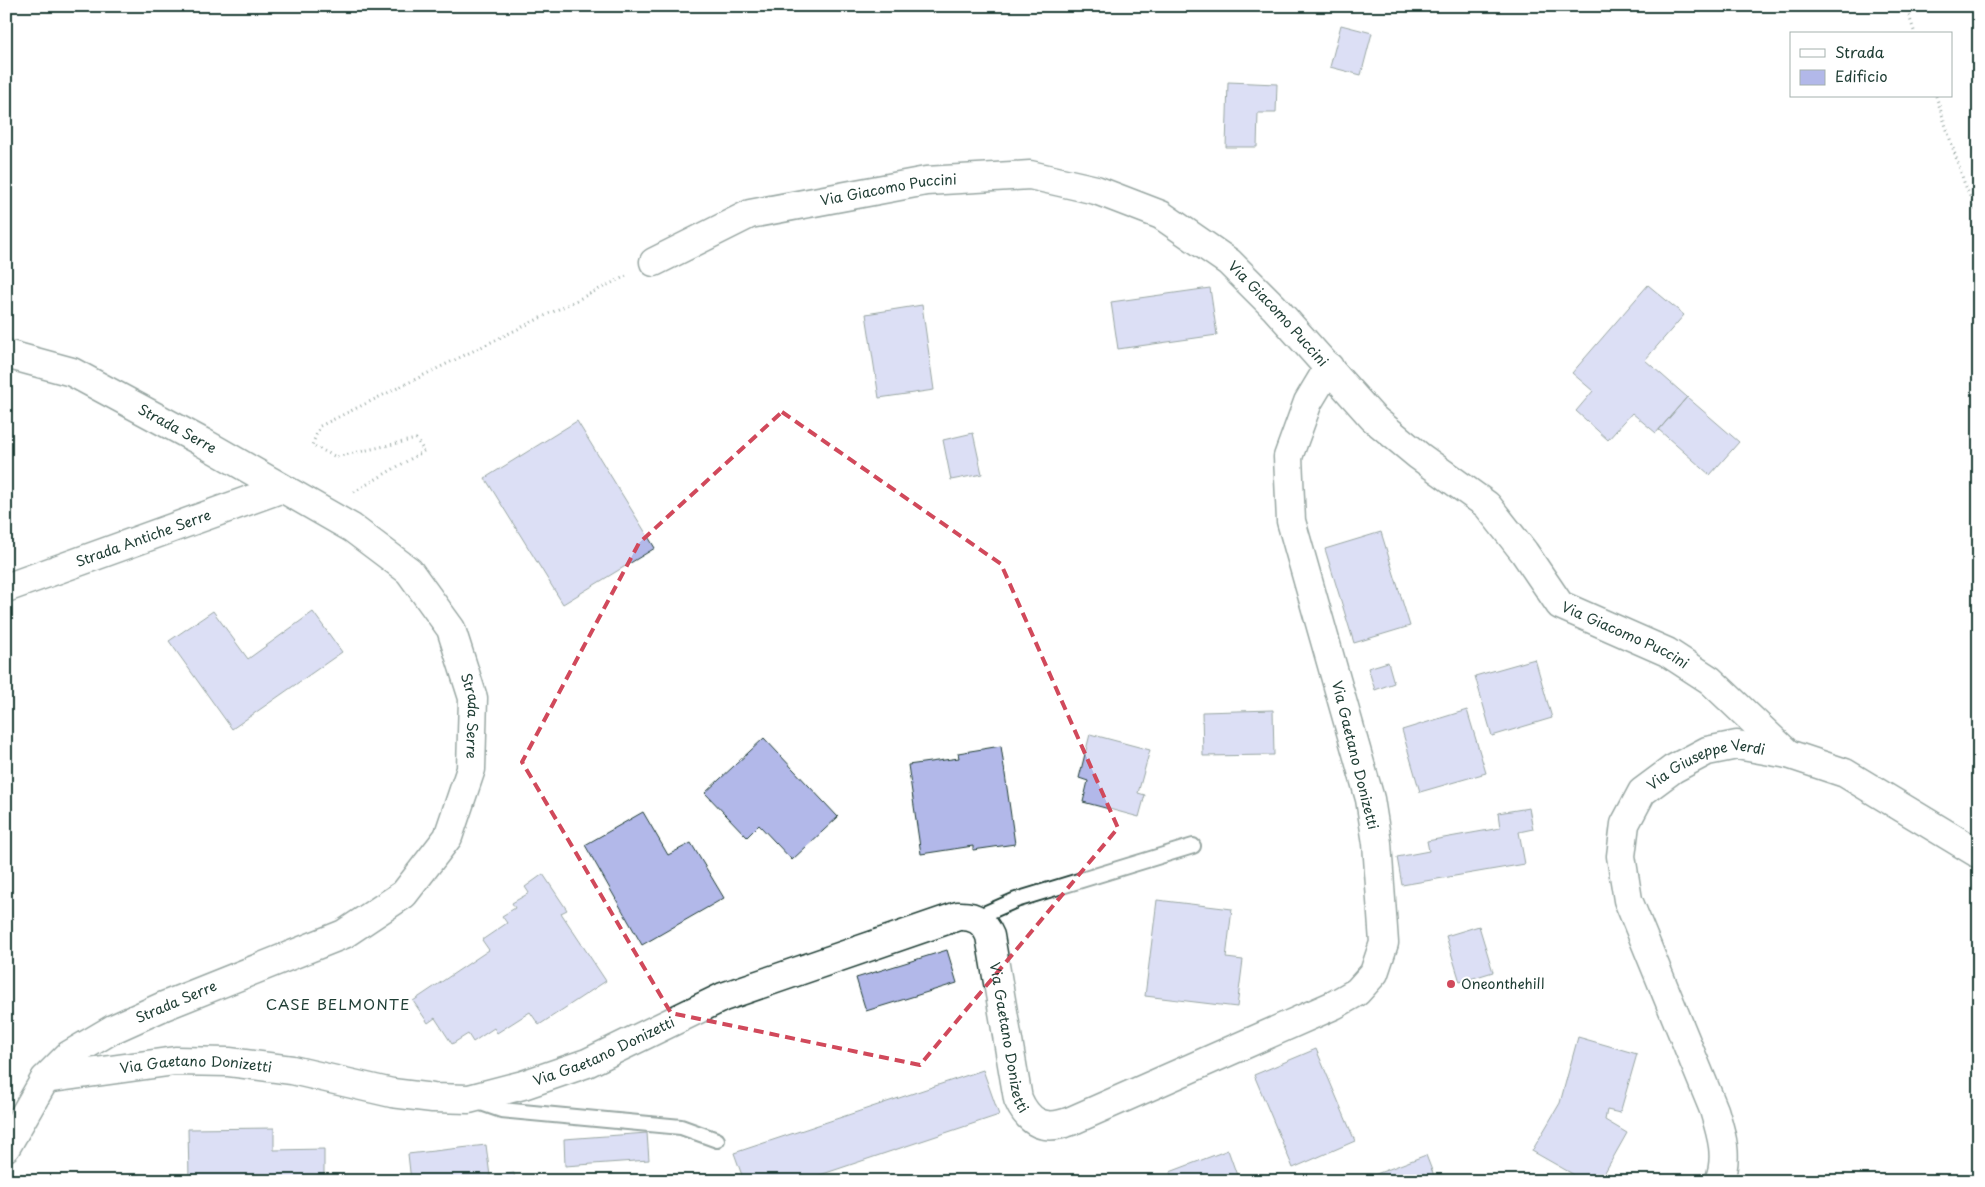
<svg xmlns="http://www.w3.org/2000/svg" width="1985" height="1187" font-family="'Playpen Sans',sans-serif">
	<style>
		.building { fill: #b2b8e9; stroke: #1f3d34 }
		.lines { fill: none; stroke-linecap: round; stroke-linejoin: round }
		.service-casing { stroke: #1f3d34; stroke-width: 18 }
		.minor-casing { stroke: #1f3d34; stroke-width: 31 }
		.secondary-casing { stroke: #1f3d34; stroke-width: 31 }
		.path { stroke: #1f3d34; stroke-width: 3; stroke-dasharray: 1 4; stroke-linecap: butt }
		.service { stroke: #fff; stroke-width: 14 }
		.minor { stroke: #fff; stroke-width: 28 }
		.secondary { stroke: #fff; stroke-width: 28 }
		.marked { fill: none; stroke: #d1495b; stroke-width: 4; stroke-dasharray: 10 6; stroke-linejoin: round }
		.poi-dot { fill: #d1495b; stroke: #fff; stroke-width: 2 }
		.labels { text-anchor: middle; stroke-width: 4; stroke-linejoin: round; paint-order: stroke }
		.street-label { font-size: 14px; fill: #1f3d34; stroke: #fff }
		.poi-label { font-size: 14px; fill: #1f3d34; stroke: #fff; text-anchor: start }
		.neighbourhood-label { font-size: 15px; letter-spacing: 1px; fill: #1f3d34; stroke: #fff }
	</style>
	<rect width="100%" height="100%" fill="#fff"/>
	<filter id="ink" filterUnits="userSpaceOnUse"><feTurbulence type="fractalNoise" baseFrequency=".02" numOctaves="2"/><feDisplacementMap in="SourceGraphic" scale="10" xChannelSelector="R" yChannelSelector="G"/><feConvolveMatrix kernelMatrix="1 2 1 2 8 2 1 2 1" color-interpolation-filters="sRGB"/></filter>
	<g filter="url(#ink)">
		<path class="building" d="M1341,25l31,8 -11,42 -31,-8z
			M1228,82l49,2 -1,29h-18l-1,34h-31z
			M1648,285l36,30 -39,45 42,37 -31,36 -24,-20 -24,27 -32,-29 17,-20 -21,-18z
			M1210,288l7,47 -99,14 -7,-47z
			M922,305l12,85 -55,8 -13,-84z
			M1687,397l52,45 -29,33 -51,-45z
			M577,421l78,127 -92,56 -78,-126z
			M973,433l9,41 -31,6 -8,-40z
			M1381,532l29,94 -56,17 -29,-94z
			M213,611l35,48 65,-47 29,40 -110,77 -63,-88z
			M1535,659l17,59 -60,18 -17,-60z
			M1388,662l6,21 -19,7 -7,-22z
			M1273,710l1,45 -71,1 -1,-44z
			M1467,710l19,63 -66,19 -18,-62z
			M1090,734l60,16 -12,43 7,2 -6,22 -56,-15 5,-21 -9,-3z
			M764,738l74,79 -46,43 -33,-35 -12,12 -42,-44z
			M1001,746l14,98 -42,6v-4l-52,8 -13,-89 51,-7 -1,-5z
			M1529,808l4,21 -14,3 6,32 -123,21 -5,-28 32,-6 -2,-10 73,-13 -2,-15z
			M643,812l25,43 23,-12 33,55 -82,47 -57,-100z
			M543,874l24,36 -6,3 45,68 -67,44 -9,-13 -33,21 -3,-5 -21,14 -5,-8 -16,10 -17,-26 -7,5 -15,-22 76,-51 -7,-10 25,-17 -5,-7 13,-8 -3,-5 17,-10 -4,-6z
			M1157,900l75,9 -6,49 17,2 -6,47 -92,-11z
			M1479,926l14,46 -33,10 -14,-46z
			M947,950l10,33 -91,28 -10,-33z
			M1578,1037l59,17 -17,59 -13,-3 -2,10 22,13 -27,48h-15l-53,-30 28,-48z
			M1316,1049l39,92 -62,27 -39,-93z
			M983,1070l16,45 -197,66h-58l-10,-28z
			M274,1128v22l50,-1v32h-75v-4l-60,1 -1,-49z
			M647,1133l2,27 -84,6 -1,-27z
			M486,1145l4,31 24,-3 1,8h-104l-3,-27z
			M1228,1150l11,31h-66l-3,-9z
			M1426,1155l10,26h-78z"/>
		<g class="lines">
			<defs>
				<path id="service" d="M975,918l41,-18 177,-54
					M475,1101l26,9 180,17 36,13"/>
				<g id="minor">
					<path id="s1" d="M654,262l96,-48 176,-33 104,-6 66,15 65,25 68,47 45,45 99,111 46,38 68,49 37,47 36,53 107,47 43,28 78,74"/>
					<path id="s2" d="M6,588l274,-99"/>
					<path id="s3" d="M45,1079l130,-18 54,1 63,8 100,23 41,5 36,1 54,-14 64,-22 136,-66 235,-81c16,-1 26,5 32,20l28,163c11,25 27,32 53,22l263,-116 23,-13 17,-19 10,-30 -7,-100 -7,-44 -79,-278 -3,-64 20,-55 21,-35"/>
					<path id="s4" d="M1719,1181c10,-24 2,-48 -5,-71l-86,-210 -7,-44 4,-32 17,-32 31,-23 34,-18 30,-6 51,9 57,19 134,81"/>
				</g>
				<g id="secondary">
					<path id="s5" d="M6,354l66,18 130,70 150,86 57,43 42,58 22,69 -2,71 -23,68 -44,57 -60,40 -180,72 -51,23 -44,26 -24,24 -39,68"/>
				</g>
			</defs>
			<use href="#service" class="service-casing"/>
			<use href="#minor" class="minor-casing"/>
			<use href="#secondary" class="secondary-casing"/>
			<path class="path" d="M1906,6l9,28
				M1936,96l28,86 15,36
				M354,492l70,-41 -8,-12 -80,18 -24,-12 8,-19 306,-150"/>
			<use href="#service" class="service"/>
			<use href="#minor" class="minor"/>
			<use href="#secondary" class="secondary"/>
		</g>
	</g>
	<path d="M0 0H1985V1187H0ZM782,412l219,152 117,264 -198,237 -249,-52 -149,-251 117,-219z" fill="#fff" fill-opacity=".55" fill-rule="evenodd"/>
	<path class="marked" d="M782,412l219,152 117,264 -198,237 -249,-52 -149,-251 117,-219z"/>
	<circle class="poi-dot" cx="1451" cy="984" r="5"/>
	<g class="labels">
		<g class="street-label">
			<text dy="5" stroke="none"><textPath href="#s1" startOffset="248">Via Giacomo Puccini</textPath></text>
			<text dy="5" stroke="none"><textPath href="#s1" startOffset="682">Via Giacomo Puccini</textPath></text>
			<text dy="5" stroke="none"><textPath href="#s5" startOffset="188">Strada Serre</textPath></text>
			<text dy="5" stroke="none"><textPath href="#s2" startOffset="146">Strada Antiche Serre</textPath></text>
			<text dy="5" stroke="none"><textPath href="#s1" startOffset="1162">Via Giacomo Puccini</textPath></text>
			<text dy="5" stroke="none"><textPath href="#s5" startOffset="622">Strada Serre</textPath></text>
			<text transform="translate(1355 755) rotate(76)" y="5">Via Gaetano Donizetti</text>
			<text dy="5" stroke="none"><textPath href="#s4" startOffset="485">Via Giuseppe Verdi</textPath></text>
			<text transform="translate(176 1002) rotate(-23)" y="5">Strada Serre</text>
			<text dy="5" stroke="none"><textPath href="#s3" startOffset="1096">Via Gaetano Donizetti</textPath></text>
			<text dy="5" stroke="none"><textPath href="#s3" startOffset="572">Via Gaetano Donizetti</textPath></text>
			<text dy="5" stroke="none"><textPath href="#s3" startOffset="152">Via Gaetano Donizetti</textPath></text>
		</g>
		<g class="poi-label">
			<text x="1461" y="989">Oneonthehill</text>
		</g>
		<g class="neighbourhood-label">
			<text x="338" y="1010">CASE BELMONTE</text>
		</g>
	</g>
	<rect width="1985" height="1187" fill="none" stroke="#fff" stroke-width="25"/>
	<rect x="12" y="12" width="1960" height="1162" fill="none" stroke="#1f3d34" stroke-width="2" filter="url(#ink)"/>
	<rect x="1790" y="32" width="162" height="65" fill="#ffffff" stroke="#a5b1ae"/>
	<rect x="1800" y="49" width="25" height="8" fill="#ffffff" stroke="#a5b1ae"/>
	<text x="1835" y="58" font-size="15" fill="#1f3d34">Strada</text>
	<rect x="1800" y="70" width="25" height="15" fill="#b2b8e9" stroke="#a5b1ae"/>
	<text x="1835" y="82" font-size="15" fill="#1f3d34">Edificio</text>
</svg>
